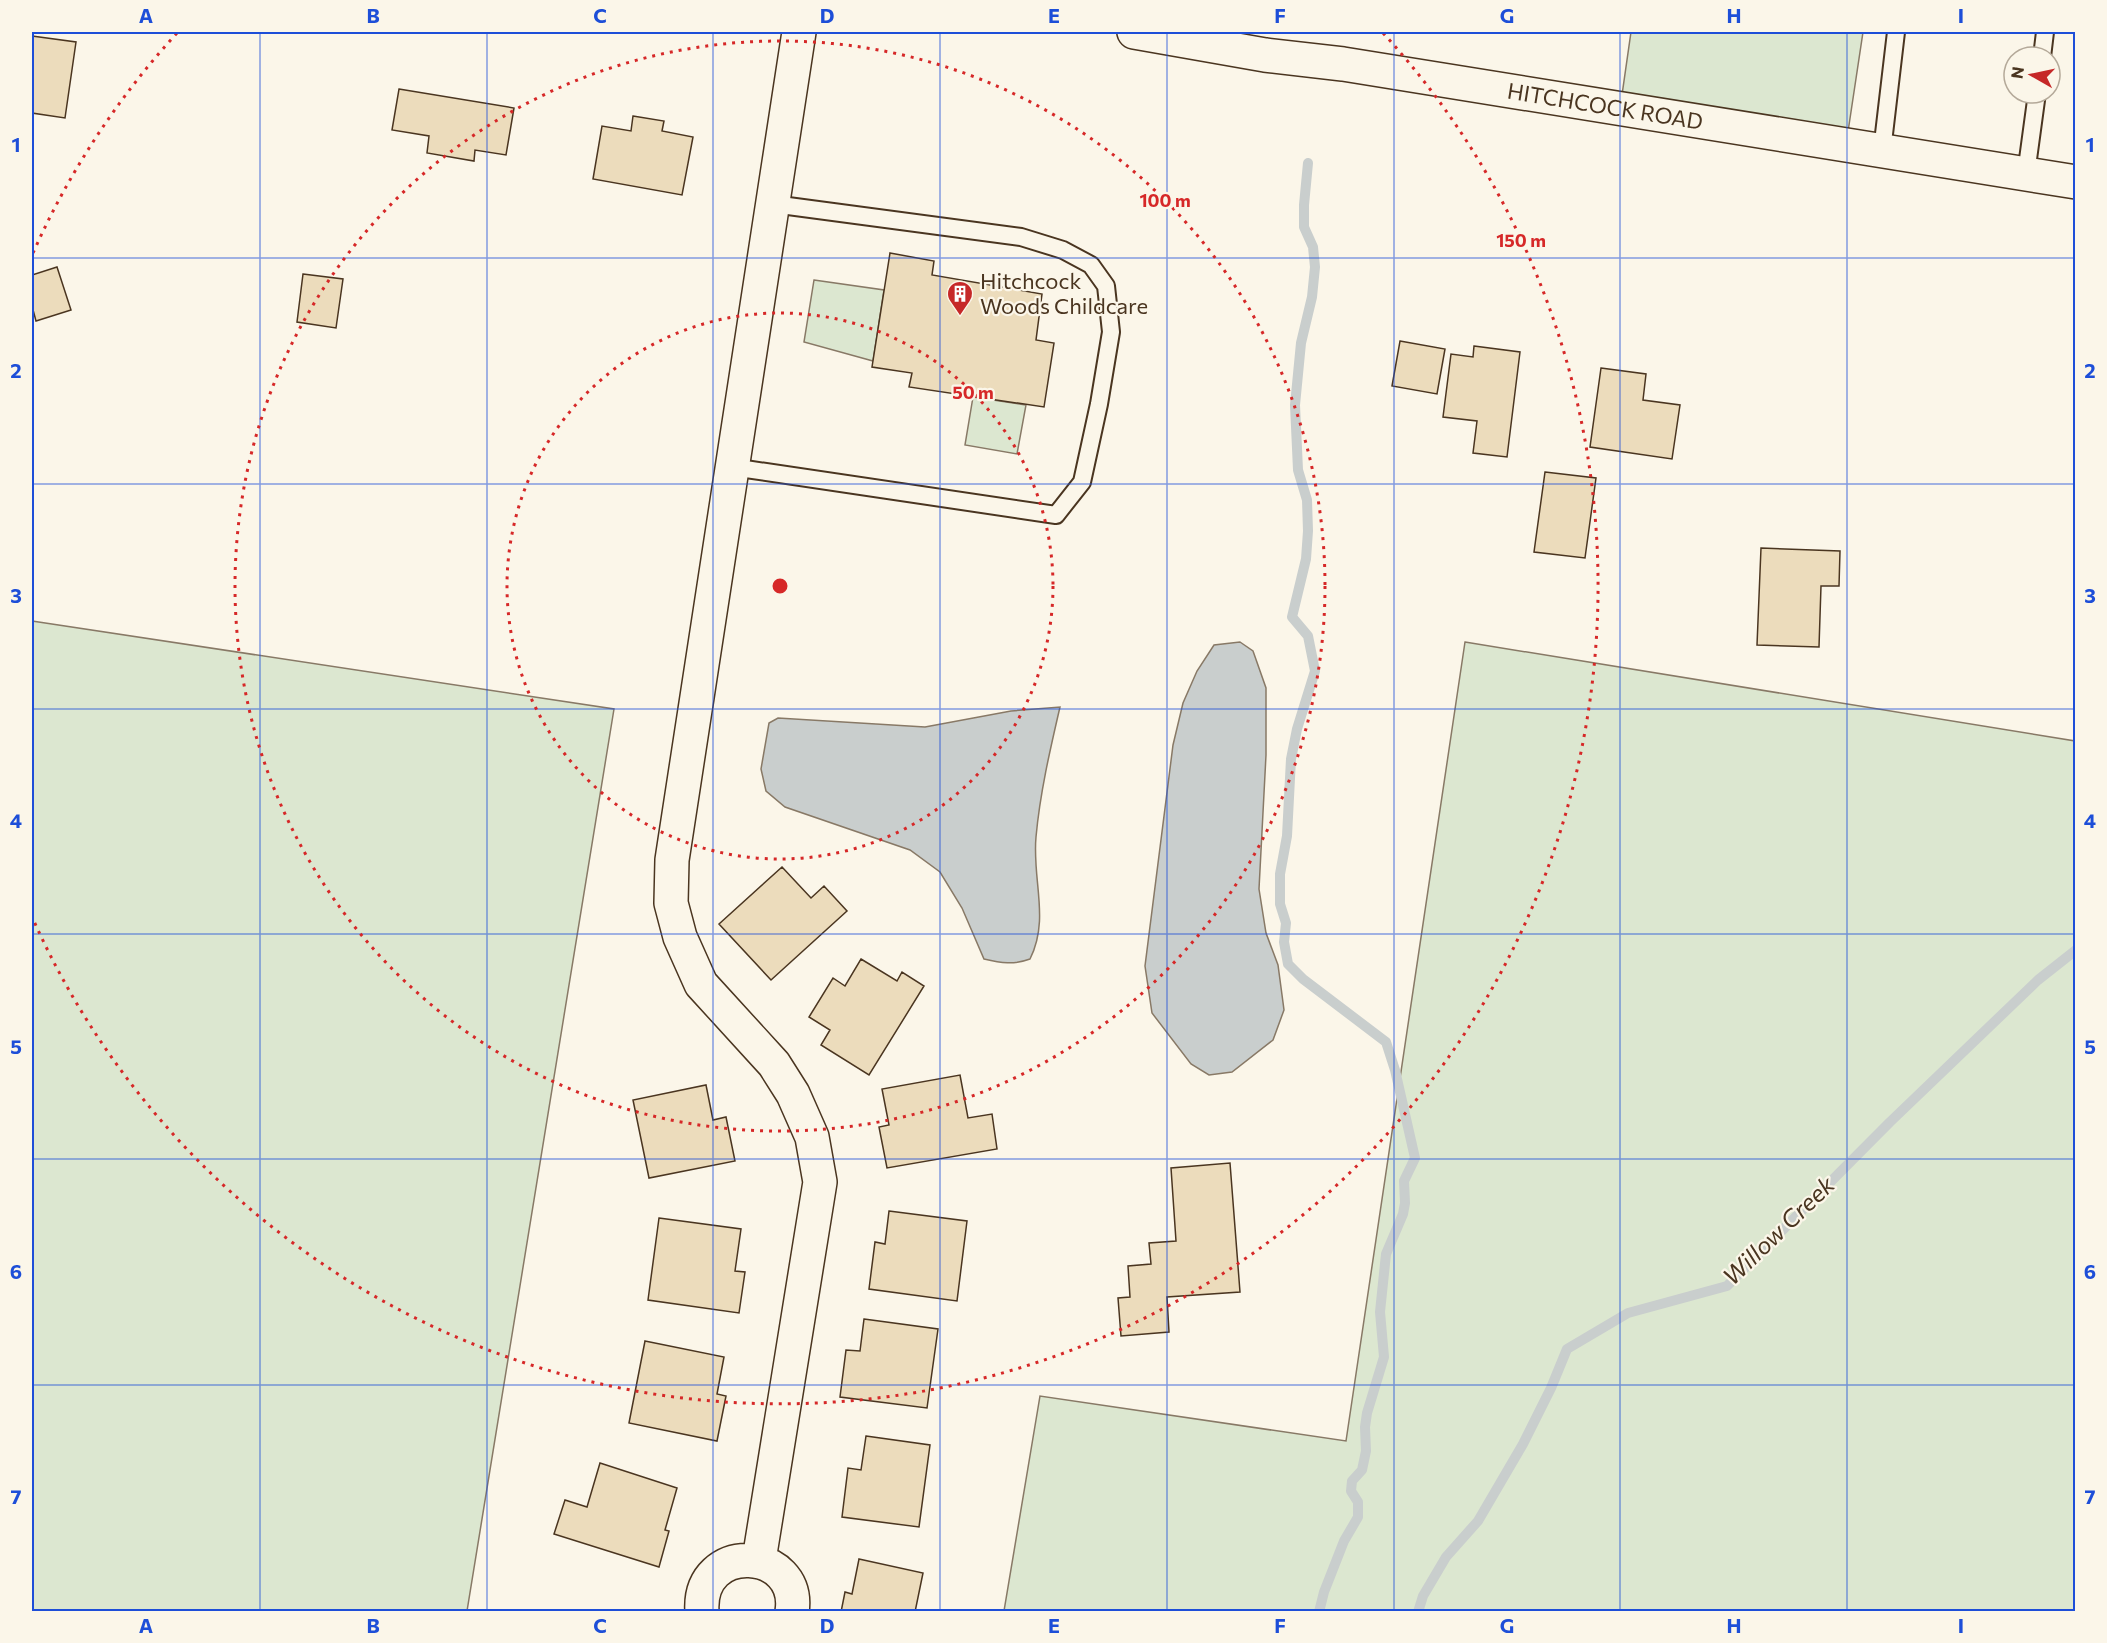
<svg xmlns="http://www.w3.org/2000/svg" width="2107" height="1643" font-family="Commissioner,sans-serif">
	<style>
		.green { fill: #dce7d0; stroke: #887966; stroke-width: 1.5 }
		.water { fill: #c9cecd; stroke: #887966; stroke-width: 1.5 }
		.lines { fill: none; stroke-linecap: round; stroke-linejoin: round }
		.stream { stroke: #c9cecd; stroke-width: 10 }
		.building { fill: #ecdcbc; stroke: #4a3520; stroke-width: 1.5 }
		.lane-casing { stroke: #4a3520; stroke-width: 20 }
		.street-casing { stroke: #4a3520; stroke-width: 36 }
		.secondary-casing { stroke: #4a3520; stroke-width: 36 }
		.lane { stroke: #fbf6e9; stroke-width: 16 }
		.street { stroke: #fbf6e9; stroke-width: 33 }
		.secondary { stroke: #fbf6e9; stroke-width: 33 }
		.grid { fill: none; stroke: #1d4ed8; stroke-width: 1.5; stroke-opacity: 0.55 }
		.ring { fill: none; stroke: #d62828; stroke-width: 3; stroke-dasharray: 3 6 }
		.labels { text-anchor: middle; stroke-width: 4.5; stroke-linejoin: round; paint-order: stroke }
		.street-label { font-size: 22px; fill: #4a3520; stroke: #fbf6e9 }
		.poi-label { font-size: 22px; fill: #4a3520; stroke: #fbf6e9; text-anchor: start }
		.water-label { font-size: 24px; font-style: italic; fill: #4a3520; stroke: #fbf6e9 }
		.centre { fill: #d62828; stroke: #fbf6e9; stroke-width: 3 }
		.ring-label { font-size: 18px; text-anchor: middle; font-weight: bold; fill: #d62828; stroke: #fbf6e9; stroke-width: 4.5; stroke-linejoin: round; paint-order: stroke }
		.neatline { fill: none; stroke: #1d4ed8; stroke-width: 2 }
		.grid-label { font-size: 20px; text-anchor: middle; font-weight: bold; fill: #1d4ed8 }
	</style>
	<rect width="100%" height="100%" fill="#fbf6e9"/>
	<path class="green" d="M1631,32h232l-17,113 -226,-36z
		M814,280l70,10 -11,71 -69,-19z
		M973,397l53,8 -9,49 -52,-9z
		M32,621l582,88 -147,902h-435z
		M1465,642l610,99v870h-1071l36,-215 306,45z"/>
	<path class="water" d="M1240,642l13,9 13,37v67l-7,134 7,44 12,32 6,45 -11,30 -41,32 -23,3 -18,-11 -39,-51 -7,-47 28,-221 10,-42 14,-32 17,-26z
		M1060,707c-10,43 -20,86 -24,130 -4,43 14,82 -6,122 -16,6 -29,4 -46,0l-22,-51 -22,-36 -30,-22 -125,-43 -19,-16 -5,-22 8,-46 9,-5 147,9 86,-16z"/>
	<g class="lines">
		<path class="stream" d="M1308,163l-4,42v22l9,20 2,20 -3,30 -11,46 -6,62 3,65 9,30 1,31 -2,28 -14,58 16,19 7,35 -18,58 -6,30 -4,77 -7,38v30l6,19 -2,19 4,22 15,15 83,63 9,28 20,88 -11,23 1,22 -2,11 -17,40 -6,58 4,45 -17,56 -2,14 1,24 -4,19 -10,11 -1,10 7,11v15l-14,24 -20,51 -5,20
			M1418,1612l5,-16 23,-39 32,-36 45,-77 28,-56 16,-39 61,-36 99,-27 163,-164 148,-142 38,-30"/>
	</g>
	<path class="building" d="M32,36l44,6 -11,76 -33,-5z
		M399,89l115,19 -8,47 -31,-5 -1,11 -47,-8 2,-17 -37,-6z
		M633,116l31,5 -2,10 31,6 -11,58 -89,-16 9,-53 29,5z
		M890,253l44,8 -2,14 110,19 -6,46 18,3 -10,64 -135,-20 3,-14 -40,-6z
		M57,267l14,43 -35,11 -4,-15v-31z
		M303,274l40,5 -7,49 -39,-6z
		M1400,341l45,8 -8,45 -45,-8z
		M1474,346l46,6 -13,105 -34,-4 4,-32 -34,-4 8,-63 22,3z
		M1601,368l45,6 -3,26 37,5 -8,54 -82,-12z
		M1545,472l51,6 -11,80 -51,-6z
		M1761,548l79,3 -1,35h-18l-2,61 -62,-2z
		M782,867l29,31 13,-12 23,25 -76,69 -52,-56z
		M861,959l36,22 5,-9 22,14 -55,89 -48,-30 9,-15 -21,-13 24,-39 12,8z
		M960,1075l8,43 24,-4 5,35 -110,19 -8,-41 10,-2 -7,-36z
		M706,1085l7,35 13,-3 9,44 -86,17 -16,-78z
		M1230,1163l10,129 -73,5 2,35 -48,4 -3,-38 12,-1 -2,-31 23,-2 -2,-21 27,-2 -5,-73z
		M889,1211l78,10 -10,80 -88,-12 6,-47 10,2z
		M659,1218l82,11 -6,42 10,1 -6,41 -91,-13z
		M864,1319l74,10 -11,79 -87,-11 6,-47 14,1z
		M645,1341l79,16 -7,37 9,2 -9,45 -88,-18z
		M866,1436l64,9 -11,82 -77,-10 6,-49 13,2z
		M600,1463l77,25 -12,42 4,1 -10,36 -105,-33 11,-34 22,7z
		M859,1559l64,14 -8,39h-74l4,-20 7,2z"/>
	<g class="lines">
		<defs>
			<path id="lane" d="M2042,57l3,-25
				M1882,151l14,-119
				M2026,174l11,-81
				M732,467l324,48 26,-33 17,-78 12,-72 -5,-46 -15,-21 -28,-15 -42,-13 -248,-33"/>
			<path id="street" d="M759,1560l61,-378 -8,-45 -19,-43 -19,-30 -73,-80 -21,-47 -9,-34 1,-43 127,-828
				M702,1612c-5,-72 100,-65 90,0"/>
			<g id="secondary">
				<path id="s1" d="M1134,32l131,23 78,9 733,118"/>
			</g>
		</defs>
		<use href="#lane" class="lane-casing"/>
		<use href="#street" class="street-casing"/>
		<use href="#secondary" class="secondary-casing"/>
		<use href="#lane" class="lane"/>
		<use href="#street" class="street"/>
		<use href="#secondary" class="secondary"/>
	</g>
	<path class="grid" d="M260,32v1580M487,32v1580M713,32v1580M940,32v1580M1167,32v1580M1394,32v1580M1620,32v1580M1847,32v1580M32,258h2044M32,484h2044M32,709h2044M32,934h2044M32,1159h2044M32,1385h2044"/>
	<g class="ring">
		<circle cx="780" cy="586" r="273"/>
		<circle cx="780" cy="586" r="545"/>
		<path d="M33 253A818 818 0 0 1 177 33M1383 33A818 818 0 1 1 33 919"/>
	</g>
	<defs>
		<symbol id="building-pin" viewBox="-11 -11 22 30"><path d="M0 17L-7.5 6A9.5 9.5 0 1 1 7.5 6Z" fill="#c62828" stroke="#fbf6e9"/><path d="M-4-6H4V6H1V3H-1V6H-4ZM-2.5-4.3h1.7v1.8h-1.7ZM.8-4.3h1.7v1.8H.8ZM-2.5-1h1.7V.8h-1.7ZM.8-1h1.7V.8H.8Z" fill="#fff"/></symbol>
	</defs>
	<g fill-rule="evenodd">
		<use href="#building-pin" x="945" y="279" width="30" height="40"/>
	</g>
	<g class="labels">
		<g class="street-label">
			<text dy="8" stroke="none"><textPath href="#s1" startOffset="477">HITCHCOCK ROAD</textPath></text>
		</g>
		<g class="poi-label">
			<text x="980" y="289">Hitchcock<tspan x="980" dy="25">Woods Childcare</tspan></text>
		</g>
		<g class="water-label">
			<text transform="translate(1779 1231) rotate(-44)" y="8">Willow Creek</text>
		</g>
	</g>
	<circle cx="780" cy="586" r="9" class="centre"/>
	<g class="ring-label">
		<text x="1165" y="207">100 m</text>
		<text x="1521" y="247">150 m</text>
		<text x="973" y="399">50 m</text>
	</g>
	<rect width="2107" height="1643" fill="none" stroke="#fbf6e9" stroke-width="66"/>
	<g transform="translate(2032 75) rotate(279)"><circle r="28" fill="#fbf6e9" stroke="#b4a999" stroke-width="1.5"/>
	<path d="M0-4.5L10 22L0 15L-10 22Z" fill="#c62828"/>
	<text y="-9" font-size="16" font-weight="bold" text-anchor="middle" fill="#4a3520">N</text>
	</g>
	<rect x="33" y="33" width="2041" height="1577" class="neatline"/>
	<g class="grid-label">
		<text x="146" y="23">A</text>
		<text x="373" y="23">B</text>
		<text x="600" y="23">C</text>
		<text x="827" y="23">D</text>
		<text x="1054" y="23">E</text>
		<text x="1280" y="23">F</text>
		<text x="1507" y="23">G</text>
		<text x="1734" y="23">H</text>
		<text x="1961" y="23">I</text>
		<text x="16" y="152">1</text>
		<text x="2090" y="152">1</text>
		<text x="16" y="378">2</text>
		<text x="2090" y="378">2</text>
		<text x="16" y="603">3</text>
		<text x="2090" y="603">3</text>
		<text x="16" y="828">4</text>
		<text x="2090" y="828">4</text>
		<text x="16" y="1054">5</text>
		<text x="2090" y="1054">5</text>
		<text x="16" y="1279">6</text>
		<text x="2090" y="1279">6</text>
		<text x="16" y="1504">7</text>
		<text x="2090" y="1504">7</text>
		<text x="146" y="1633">A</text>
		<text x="373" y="1633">B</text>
		<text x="600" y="1633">C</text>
		<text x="827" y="1633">D</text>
		<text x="1054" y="1633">E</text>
		<text x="1280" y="1633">F</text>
		<text x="1507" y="1633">G</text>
		<text x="1734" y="1633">H</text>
		<text x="1961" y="1633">I</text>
	</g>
</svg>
